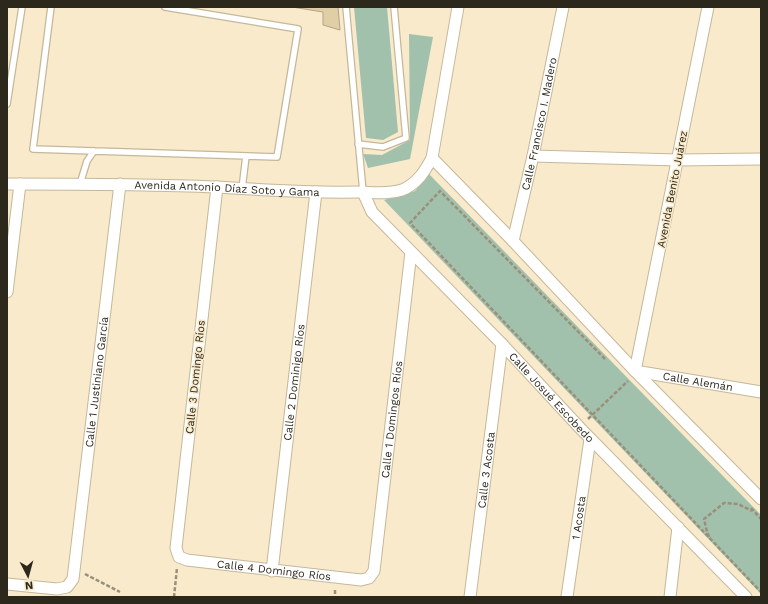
<svg xmlns="http://www.w3.org/2000/svg" width="768" height="604" font-family="'Work Sans',sans-serif">
	<style>
		.green { fill: #a2c1ad }
		.building { fill: #e0cea7; stroke: #b1a487 }
		.lines { fill: none; stroke-linecap: round; stroke-linejoin: round }
		.lane-casing { stroke: #c5b89a; stroke-width: 8 }
		.street-casing { stroke: #c5b89a; stroke-width: 13 }
		.path { stroke: #9a907a; stroke-width: 2.5; stroke-dasharray: 4 2; stroke-linecap: butt }
		.lane { stroke: #fff; stroke-width: 5.5 }
		.street { stroke: #fff; stroke-width: 11 }
		.labels { text-anchor: middle; stroke-width: 3; stroke-linejoin: round; paint-order: stroke }
		.street-label { font-size: 11px; fill: #2d281c; stroke: #f8eacb }
	</style>
	<rect width="100%" height="100%" fill="#f8eacb"/>
	<path class="green" d="M354,7h33l11,125 -15,8 -17,-2z
		M409,34l24,3 -23,122 -42,9 -5,-14 19,1 28,-15z
		M429,174l332,341v79l-377,-394 31,-9z"/>
	<path class="building" d="M292,7h46l2,23 -17,-5v-13z"/>
	<g class="lines">
		<defs>
			<path id="lane" d="M51,7l-18,142 244,8 21,-128 -133,-22
				M346,7l17,185
				M7,104l15,-97
				M358,144l25,3 23,-9 -12,-131
				M80,184l7,-23 7,-10
				M242,189l4,-33"/>
			<g id="street">
				<path id="s1" d="M708,7l-73,364 126,21"/>
				<path d="M533,156l145,4 83,-1"/>
				<path d="M432,158l81,83 122,130 126,128"/>
				<path id="s2" d="M7,184c70,0 140,0 210,3 46,3 93,6 140,5 15,0 30,3 45,-2 15,-6 23,-19 30,-32l26,-151"/>
				<path id="s3" d="M217,187l-41,361 3,9 8,3 174,20 8,-2 5,-7 37,-319"/>
				<path id="s4" d="M363,192l9,20 130,132 78,84 166,169"/>
				<path id="s5" d="M513,241l20,-85 30,-149"/>
				<path d="M7,292l13,-108"/>
				<path id="s6" d="M272,571l44,-379"/>
				<path id="s7" d="M7,584l50,5 10,-2 6,-8 47,-395"/>
				<path id="s8" d="M470,597l32,-253"/>
				<path id="s9" d="M567,597l23,-158"/>
				<path d="M670,597l8,-70"/>
			</g>
		</defs>
		<use href="#lane" class="lane-casing"/>
		<use href="#street" class="street-casing"/>
		<path class="path" d="M605,359l-165,-168 -30,32 351,369
			M588,419l40,-38
			M751,508l10,11
			M709,537l-3,-9 -2,-9 20,-16 14,1 14,7
			M85,574l35,18
			M335,590v7
			M174,597l3,-29"/>
		<use href="#lane" class="lane"/>
		<use href="#street" class="street"/>
	</g>
	<g class="labels">
		<g class="street-label">
			<text dy="4" stroke="none"><textPath href="#s5" startOffset="120">Calle Francisco I. Madero</textPath></text>
			<text dy="4" stroke="none"><textPath href="#s2" startOffset="220">Avenida Antonio Díaz Soto y Gama</textPath></text>
			<text transform="translate(672 189) rotate(-79)" y="4">Avenida Benito Juárez</text>
			<text transform="translate(195 377) rotate(-84)" y="4">Calle 3 Domingo Ríos</text>
			<text dy="4" stroke="none"><textPath href="#s1" startOffset="435">Calle Alemán</textPath></text>
			<text dy="4" stroke="none"><textPath href="#s7" startOffset="269">Calle 1 Justiniano García</textPath></text>
			<text dy="4" stroke="none"><textPath href="#s6" startOffset="190">Calle 2 Dominigo Ríos</textPath></text>
			<text dy="4" stroke="none"><textPath href="#s4" startOffset="280">Calle Josué Escobedo</textPath></text>
			<text dy="4" stroke="none"><textPath href="#s3" startOffset="726">Calle 1 Domingos Ríos</textPath></text>
			<text dy="4" stroke="none"><textPath href="#s8" startOffset="128">Calle 3 Acosta</textPath></text>
			<text dy="4" stroke="none"><textPath href="#s9" startOffset="80">1 Acosta</textPath></text>
			<text dy="4" stroke="none"><textPath href="#s3" startOffset="469">Calle 4 Domingo Ríos</textPath></text>
		</g>
	</g>
	<rect width="768" height="604" fill="none" stroke="#2d281c" stroke-width="16"/>
	<g transform="translate(28 576) rotate(174)" stroke="#f8eacb" stroke-width="3" paint-order="stroke">
	<path d="M0-3L7 15L0 10L-7 15Z" fill="#2d281c"/>
	<text y="-6" font-size="11" font-weight="bold" text-anchor="middle" fill="#2d281c">N</text>
	</g>
</svg>
